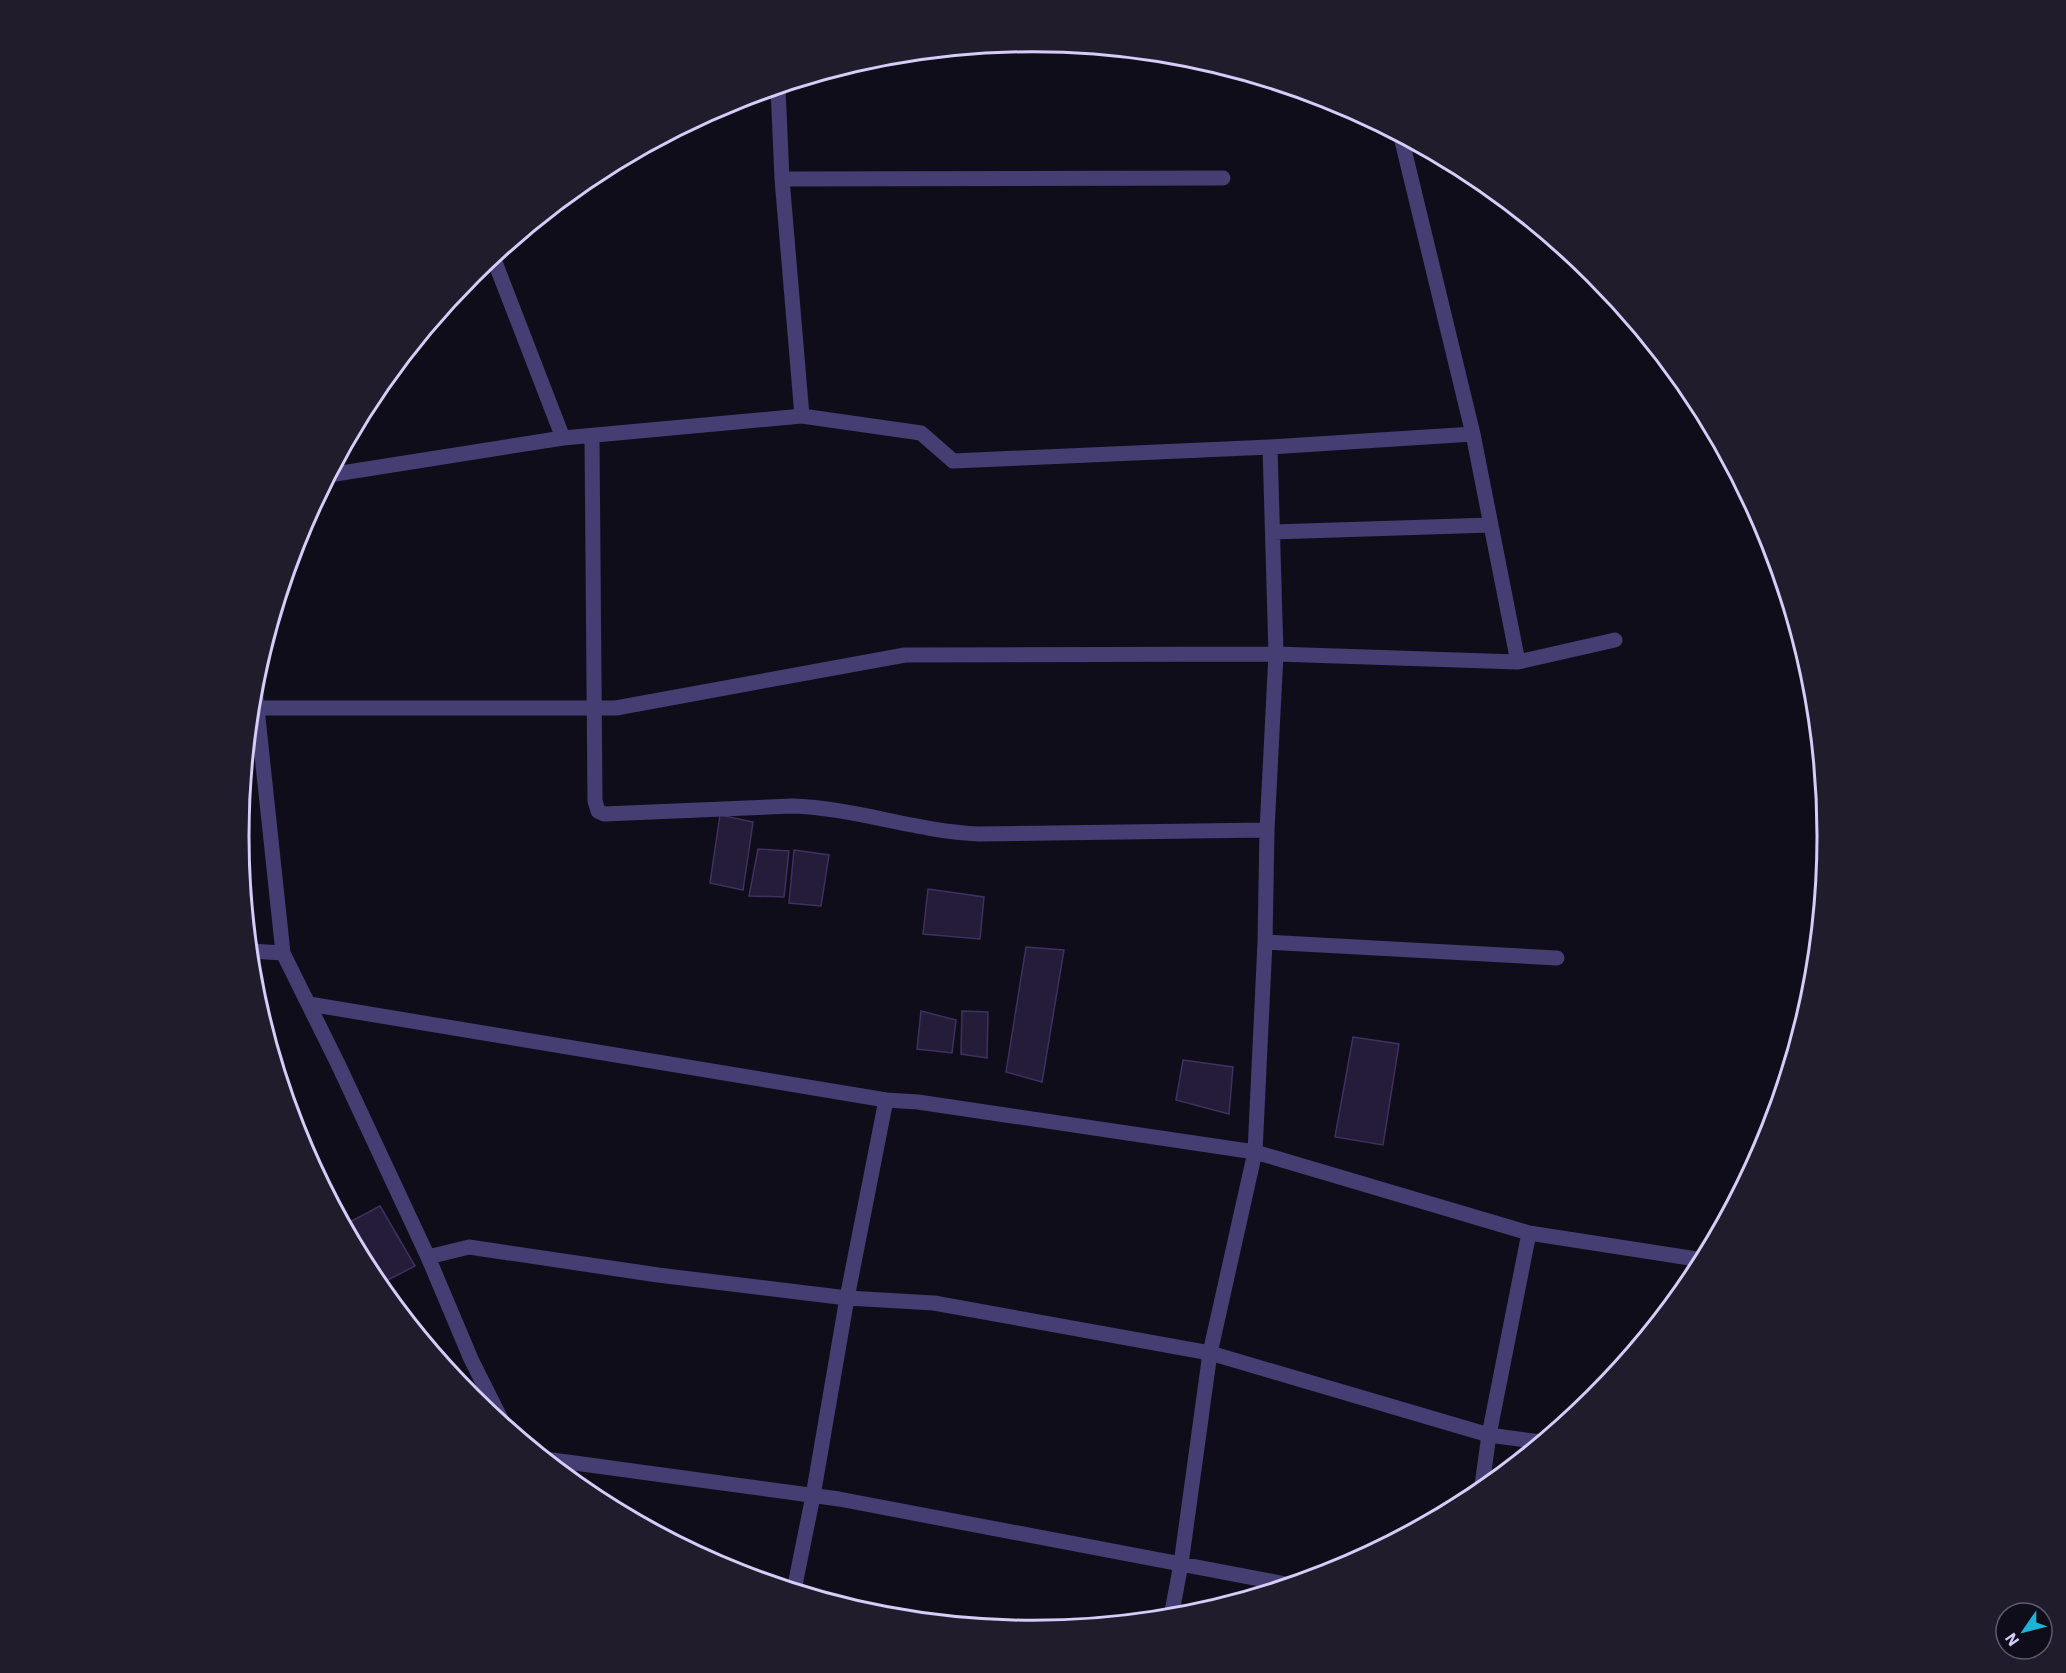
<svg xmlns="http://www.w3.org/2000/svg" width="2066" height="1673" font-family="'IBM Plex Sans',sans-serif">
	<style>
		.building { fill: #241c38; stroke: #3e3161; stroke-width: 1.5 }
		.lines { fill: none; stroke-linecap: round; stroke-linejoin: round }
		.minor { stroke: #443e73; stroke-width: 15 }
		.rim { fill: none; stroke: #d5cdf8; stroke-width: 3 }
	</style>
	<rect width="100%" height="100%" fill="#100d1a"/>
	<path class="building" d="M720,815l33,7 -10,68 -33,-7z
		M758,849l31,2 -5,46 -35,-1z
		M794,850l35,5 -8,51 -32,-3z
		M928,889l56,8 -4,42 -57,-5z
		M1026,947l38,3 -22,132 -36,-10z
		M921,1011l35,9 -4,33 -35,-4z
		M962,1011l26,1 -1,46 -26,-4z
		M1353,1037l46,7 -16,101 -48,-8z
		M1183,1060l50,7 -4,47 -53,-14z
		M380,1206l35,60 -37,19 -6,-7 -28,-53z"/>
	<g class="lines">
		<path class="minor" d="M778,88l4,91 20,237
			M1401,137l72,297 45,228
			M782,179l441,-1
			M493,257l70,181
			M592,437l3,364 3,10 6,3 188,-8c63,2 123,25 187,28l288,-4
			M329,475l234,-37 239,-22 119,17 32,28 317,-14 203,-13
			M1273,532l218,-7
			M254,680l29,273 55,111 90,193 43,102 33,66
			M251,708h365l289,-53 371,-1 242,8 97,-22
			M1265,942l292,16
			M250,951l33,2
			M309,1004l577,96 32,2 337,50 274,81 174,27
			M428,1257l41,-10 189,28 189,23 87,5 276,50 279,82 52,7
			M545,1459l294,40 452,86
			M1481,1492l8,-57 40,-202
			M794,1590l19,-94 34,-198 39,-198
			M1171,1617l10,-53 29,-211 45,-201 10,-210 2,-112 9,-176 -6,-207"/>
	</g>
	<path d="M0 0H2066V1673H0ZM249 836a784 784 0 1 1 1568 0a784 784 0 1 1-1568 0Z" fill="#201c2c" fill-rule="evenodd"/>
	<path class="rim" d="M249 836a784 784 0 1 1 1568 0a784 784 0 1 1-1568 0Z"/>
	<g transform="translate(2024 1631) rotate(235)"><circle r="28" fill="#100d1a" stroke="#5f5a73" stroke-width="1.5"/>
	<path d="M0-4.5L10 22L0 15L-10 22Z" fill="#1cb4d5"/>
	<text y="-9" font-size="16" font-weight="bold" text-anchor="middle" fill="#d5cdf8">N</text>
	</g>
</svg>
